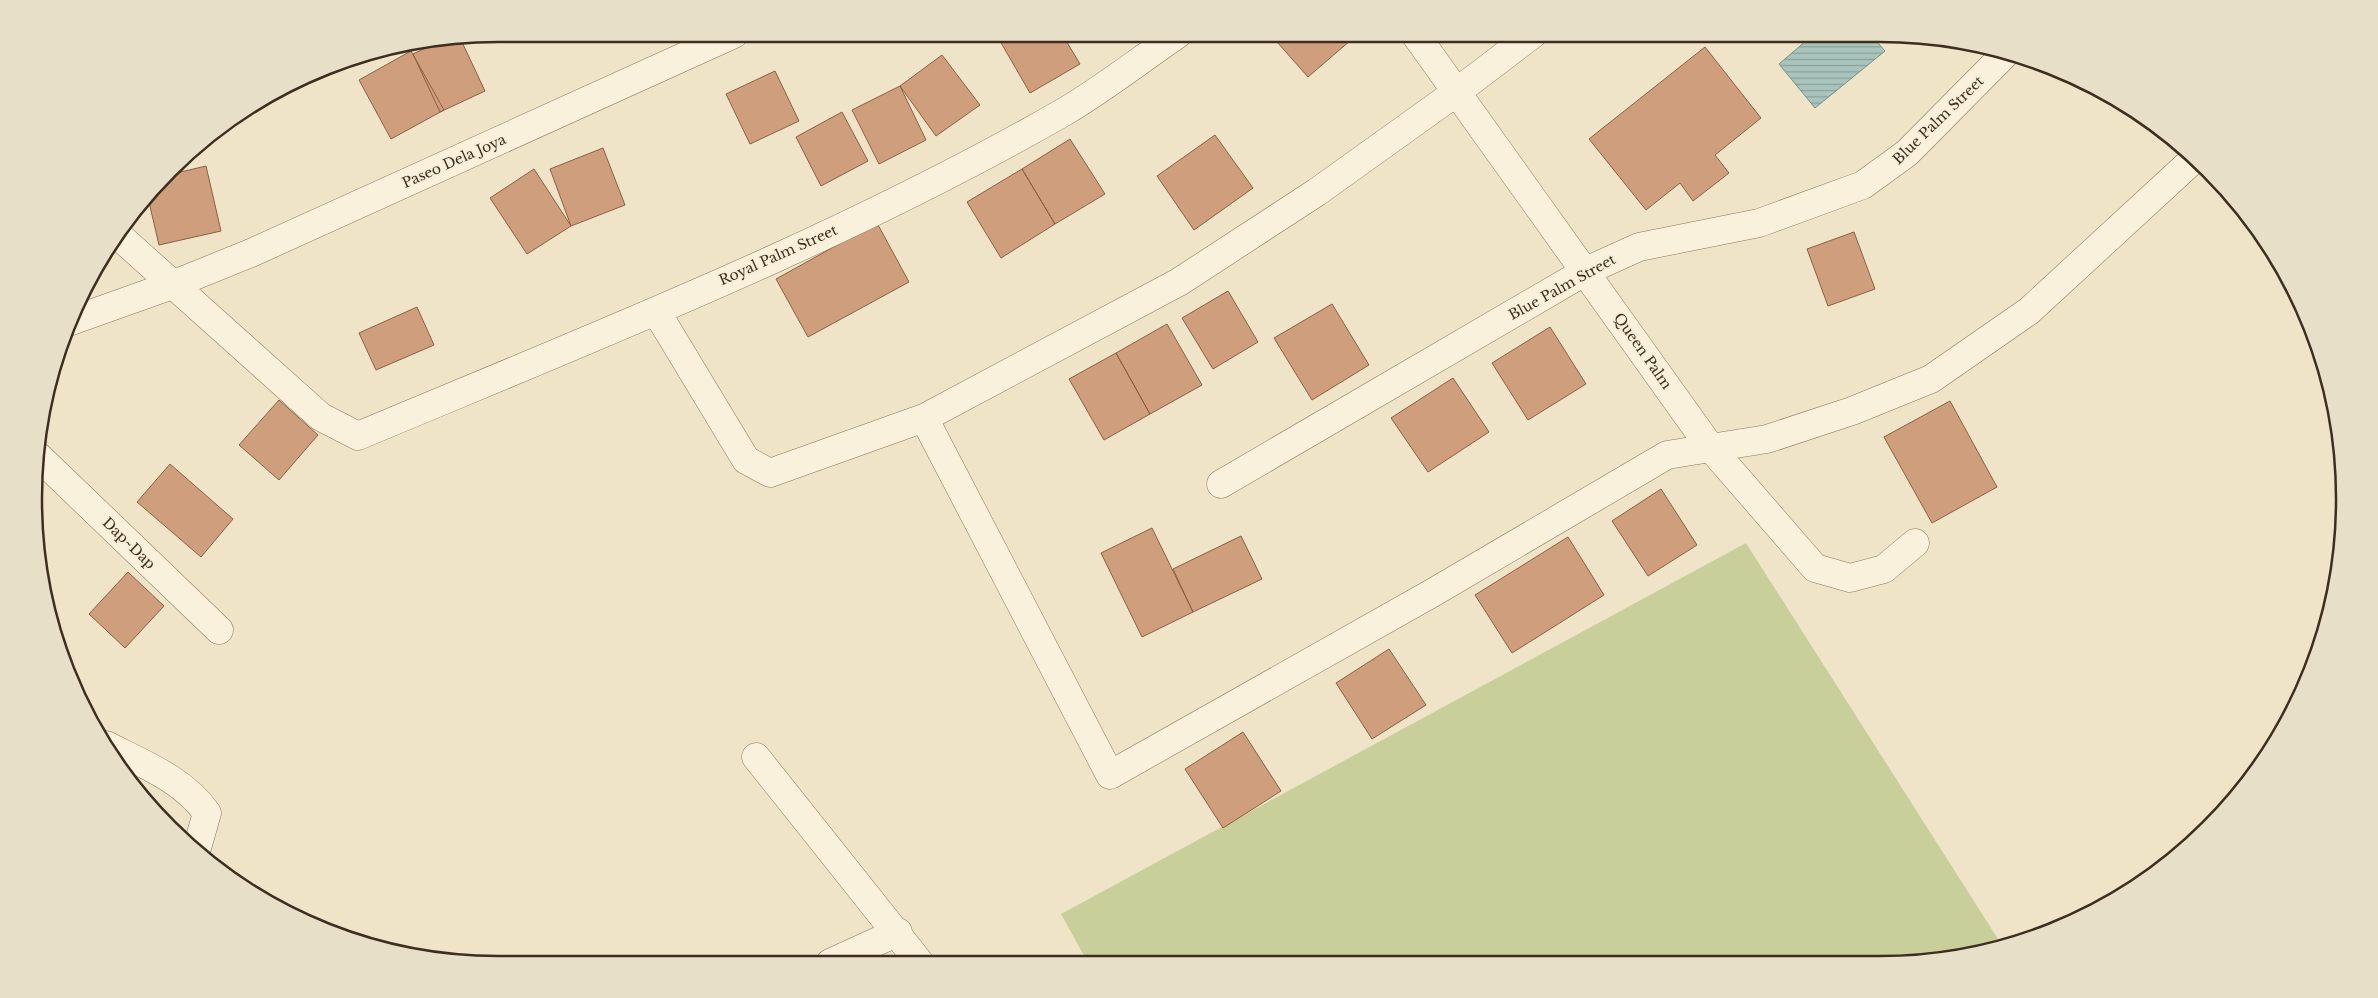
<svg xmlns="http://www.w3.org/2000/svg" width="2378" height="998" font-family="'Libre Baskerville',serif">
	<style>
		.green { fill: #c9cf9b }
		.water { fill: url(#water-rules); stroke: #6f938a }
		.building { fill: #cf9f7d; stroke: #8d5f41 }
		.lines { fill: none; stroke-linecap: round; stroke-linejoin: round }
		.minor-casing { stroke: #8d765c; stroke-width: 29 }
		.minor { stroke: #faf1dc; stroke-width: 28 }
		.labels { text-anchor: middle; stroke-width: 4; stroke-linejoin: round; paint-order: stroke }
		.street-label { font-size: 14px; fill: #3d2e20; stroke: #f7eed8 }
		.rim { fill: none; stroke: #3d2e20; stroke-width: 2.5 }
	</style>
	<defs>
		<pattern id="water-rules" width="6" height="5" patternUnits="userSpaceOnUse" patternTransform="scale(1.25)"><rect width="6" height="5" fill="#a9c4bc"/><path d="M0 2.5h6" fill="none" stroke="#8ba098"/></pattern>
	</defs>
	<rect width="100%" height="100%" fill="#f0e4c8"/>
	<path class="green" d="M1746,543l254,399 -60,18 -852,3 -27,-49z"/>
	<path class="water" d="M1813,34h57l15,17 -70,57 -36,-44 34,-29z"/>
	<path class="building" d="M996,34h66l18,30 -50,29z
		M1270,34h88l-50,43z
		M461,40l24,51 -45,21 -27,-58 19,-9z
		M1705,47l56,71 -46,37 14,18 -36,28 -13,-18 -34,27 -57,-71z
		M411,51l33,59 -53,29 -32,-59z
		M942,55l38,50 -44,31 -36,-50z
		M775,71l24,50 -49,23 -24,-50z
		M900,86l26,54 -47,24 -27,-54z
		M842,112l26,49 -47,25 -25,-49z
		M1215,135l38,53 -59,42 -37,-54z
		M1070,139l35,55 -50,30 -33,-55z
		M603,148l22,57 -54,21 -21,-57z
		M206,166l15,65 -62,14 -10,-43 23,-28z
		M534,169l37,57 -44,28 -37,-56z
		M1022,169l33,55 -54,34 -34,-56z
		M877,223l32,59 -101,55 -32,-58z
		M1854,232l21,57 -47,17 -21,-57z
		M1228,291l30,51 -45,27 -31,-51z
		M1332,304l37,61 -57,35 -38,-62z
		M417,307l17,38 -58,25 -17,-37z
		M1167,324l35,61 -52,29 -34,-61z
		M1550,327l36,57 -58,36 -36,-57z
		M1116,353l34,61 -46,26 -35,-61z
		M1453,378l36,54 -61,40 -37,-54z
		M279,400l39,35 -39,45 -40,-35z
		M1950,401l47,86 -65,36 -48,-86z
		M170,464l63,55 -32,38 -64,-55z
		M1661,489l36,56 -49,31 -36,-55z
		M1152,528l41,84 -51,25 -41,-84z
		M1241,536l21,43 -69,33 -20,-43z
		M1568,537l36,58 -92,58 -37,-58z
		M128,572l36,34 -39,42 -36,-34z
		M1389,649l37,56 -54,34 -36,-56z
		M1243,732l38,59 -58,37 -38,-59z"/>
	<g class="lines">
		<defs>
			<path id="minor" d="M1415,34l295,413 105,121 35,10 34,-9 31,-26
				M120,237l201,180 37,19c238,-100 481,-195 706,-324 39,-23 76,-52 114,-78
				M656,311l90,149 24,13 154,-55 255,-136 138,-90 141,-101 75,-57
				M71,321l101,-36 79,-32 483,-219
				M924,418l186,357 324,-183 233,-137 100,-16 85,-28 79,-32 98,-68 165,-152
				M38,456l181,174
				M1221,484l365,-213 53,-24 120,-24 104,-38 44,-32 98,-99
				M106,745c37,19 77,34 101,68l-10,35
				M756,757l164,206
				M830,963l68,-31"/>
		</defs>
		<use href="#minor" class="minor-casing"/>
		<use href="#minor" class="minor"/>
	</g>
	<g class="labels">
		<g class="street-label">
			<text transform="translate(1938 120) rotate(-44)" y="5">Blue Palm Street</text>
			<text transform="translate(454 161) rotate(-24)" y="5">Paseo Dela Joya</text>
			<text transform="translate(778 255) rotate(-24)" y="5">Royal Palm Street</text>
			<text transform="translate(1562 287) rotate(-29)" y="5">Blue Palm Street</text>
			<text transform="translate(1643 351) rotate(55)" y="5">Queen Palm</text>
			<text transform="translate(129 543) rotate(44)" y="5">Dap~Dap</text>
		</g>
	</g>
	<path d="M0 0H2378V998H0ZM498 42H1880A456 456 0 0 1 2336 498V500A456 456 0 0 1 1880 956H498A456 456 0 0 1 42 500V498A456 456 0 0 1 498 42Z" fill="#e8dfc9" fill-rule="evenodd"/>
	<path class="rim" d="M498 42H1880A456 456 0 0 1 2336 498V500A456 456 0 0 1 1880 956H498A456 456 0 0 1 42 500V498A456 456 0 0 1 498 42Z"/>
</svg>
